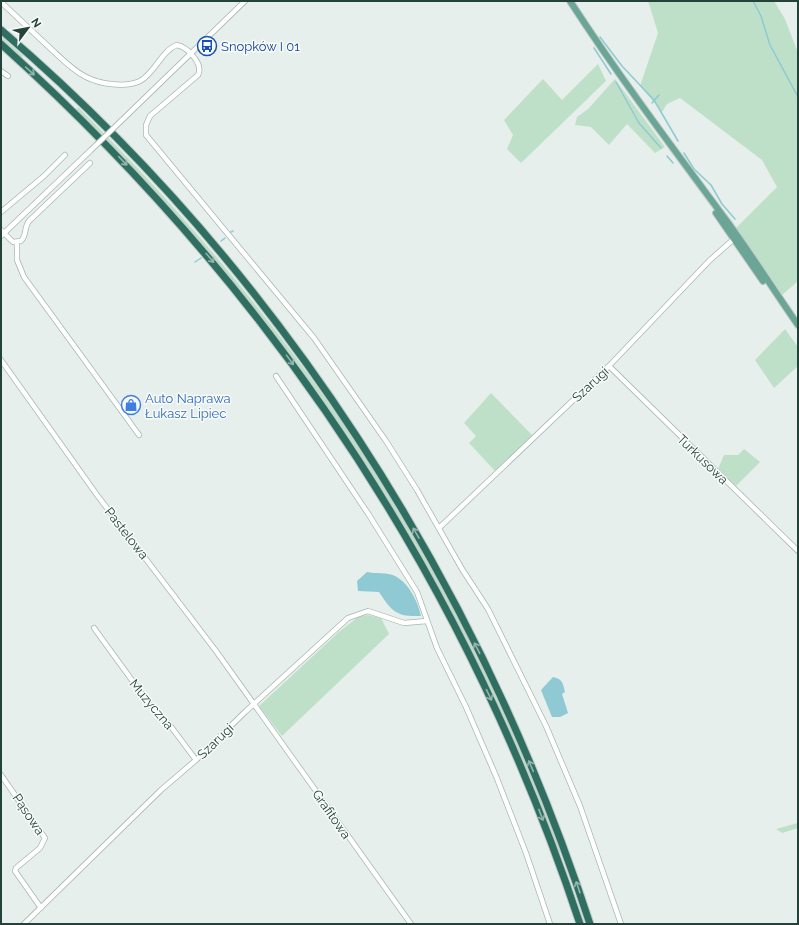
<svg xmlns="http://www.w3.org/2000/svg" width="799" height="925" font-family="Raleway,sans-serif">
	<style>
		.green { fill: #bfe0c8 }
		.water { fill: #8ec9d4 }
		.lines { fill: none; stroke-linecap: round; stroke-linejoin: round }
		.stream { stroke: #8ec9d4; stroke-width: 1.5 }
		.minor-casing { stroke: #a8b8b2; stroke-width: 6 }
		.major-casing { stroke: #c2cac8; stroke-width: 8 }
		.highway-casing { stroke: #c2cac8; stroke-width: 9 }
		.minor { stroke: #fff; stroke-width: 4.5 }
		.major { stroke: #6aa596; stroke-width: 6 }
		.highway { stroke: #2f6f62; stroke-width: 7 }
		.minor-bridge-casing { stroke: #a8b8b2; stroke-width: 6; stroke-linecap: butt }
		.minor-bridge { stroke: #fff; stroke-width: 4.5 }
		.oneway { stroke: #93b5ae }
		.labels { text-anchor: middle; stroke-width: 3; stroke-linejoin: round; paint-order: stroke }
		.transit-label { font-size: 13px; fill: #164399; stroke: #f7fbf9; text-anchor: start }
		.street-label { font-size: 13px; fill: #24423a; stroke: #f7fbf9 }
		.shop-label { font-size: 13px; fill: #366cbe; stroke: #f7fbf9; text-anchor: start }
	</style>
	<rect width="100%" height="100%" fill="#e6efeb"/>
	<path class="green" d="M648,1h126l11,18 13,34v228l-16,14 -46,-67 41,-41 -15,-27 -82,-62 -13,6 -5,8 -22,-26 18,-53z
		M1,36l22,20 -2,2 -20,-18z
		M598,64l8,17 -85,82 -14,-14 6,-14 -9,-15 39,-41 19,21z
		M615,79l50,68 -10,6 -28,-29 -18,21 -18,-18 -16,-2 2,-8 11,-8z
		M78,107c94,93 179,193 255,302 32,47 64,95 91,145 24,44 49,90 70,136 25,53 46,107 68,161l-4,2c-29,-77 -61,-153 -99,-226 -97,-191 -231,-367 -383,-517z
		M785,329l13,18v19l-24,22 -19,-28z
		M491,393l41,42 -37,36 -26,-28 7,-7 -12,-13z
		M744,449l16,13 -24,24 -18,-17 6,-14h14z
		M368,615l13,3 8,16 -107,102 -23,-30 81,-75 18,-14z
		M798,823v5l-16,5 -6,-4z"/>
	<path class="water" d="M367,572c8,2 20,0 28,4 14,7 23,26 26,40 -24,1 -29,-4 -42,-24l-21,-1 -1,-10z
		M553,677c10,2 10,7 12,15l-3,2 6,19 -8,4h-8l-11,-27z"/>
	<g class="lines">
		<path class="stream" d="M753,1l8,15 9,29 28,52
			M600,37l22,29 32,34 24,41
			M594,48l17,26
			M616,82l23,41 22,25
			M652,103l7,-8
			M684,153l10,16 17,16 11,19 13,15
			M667,156l6,7
			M231,232l2,-1
			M221,241l4,-3
			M195,262l6,-4"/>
		<defs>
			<path id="minor" d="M1,2c16,15 33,31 49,46 11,10 22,22 36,29 14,7 39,11 54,4 15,-8 22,-31 37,-36 10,2 27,19 21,30l-48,41 -4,9v10l168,203 72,103 31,49 45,79 26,40 58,117 34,80 41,118
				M1,71l7,5
				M121,121l124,-120
				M1,212l43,-36 21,-21
				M1,230l12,12 8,-1c6,-6 3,-14 8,-20l61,-58
				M1,236l90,-86
				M17,242v18l7,17 115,158
				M1,360l96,135 119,156 195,273
				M609,366l189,185
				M276,376l93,139 48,77 20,56 29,59 30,69 30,77 24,71
				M439,528l170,-162 100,-105 27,-24
				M94,628l56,77 19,19 27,36
				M1,775l44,63 -5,10 -24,20 -1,3 26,37
				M24,924l137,-134 35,-30 49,-48 103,-94 20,-7 36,12 23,-2"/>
			<path id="major" d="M570,1c50,77 105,150 159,223 24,33 46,68 69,101
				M716,213l47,68"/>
			<path id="highway" d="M1,30c275,235 477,551 589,894
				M1,44c270,243 465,535 579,880"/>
		</defs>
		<use href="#minor" class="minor-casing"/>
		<use href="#major" class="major-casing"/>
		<use href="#highway" class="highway-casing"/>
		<use href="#minor" class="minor"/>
		<use href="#major" class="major"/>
		<use href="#highway" class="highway"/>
		<defs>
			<path id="minor-bridge" d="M91,150l30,-29"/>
		</defs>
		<use href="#minor-bridge" class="minor-bridge-casing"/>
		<use href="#minor-bridge" class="minor-bridge"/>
	</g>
	<defs><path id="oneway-shaft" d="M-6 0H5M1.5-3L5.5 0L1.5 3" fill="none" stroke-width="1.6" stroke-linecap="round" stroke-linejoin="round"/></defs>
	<g class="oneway">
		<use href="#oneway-shaft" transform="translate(30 71) rotate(42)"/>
		<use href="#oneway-shaft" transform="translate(123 161) rotate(46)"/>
		<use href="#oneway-shaft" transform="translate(210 258) rotate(50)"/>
		<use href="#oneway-shaft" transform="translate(290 360) rotate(54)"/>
		<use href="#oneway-shaft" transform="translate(416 533) rotate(-120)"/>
		<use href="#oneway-shaft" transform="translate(477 648) rotate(-117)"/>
		<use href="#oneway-shaft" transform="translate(489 695) rotate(65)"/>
		<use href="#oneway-shaft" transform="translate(531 766) rotate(-113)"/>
		<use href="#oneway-shaft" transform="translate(541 815) rotate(69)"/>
		<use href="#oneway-shaft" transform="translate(578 887) rotate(-109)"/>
	</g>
	<defs>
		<symbol id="bus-ring" viewBox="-11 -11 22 22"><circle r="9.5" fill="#f7fbf9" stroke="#1a4fb4" stroke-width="1.5"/><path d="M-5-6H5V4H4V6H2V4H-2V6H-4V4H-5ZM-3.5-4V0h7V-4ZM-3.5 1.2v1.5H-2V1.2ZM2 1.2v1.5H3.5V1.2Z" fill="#1a4fb4"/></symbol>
		<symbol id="shop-ring" viewBox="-11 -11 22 22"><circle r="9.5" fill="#f7fbf9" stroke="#3f7fe0" stroke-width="1.5"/><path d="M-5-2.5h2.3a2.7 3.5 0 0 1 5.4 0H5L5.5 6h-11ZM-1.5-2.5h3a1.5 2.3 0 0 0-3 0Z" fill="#3f7fe0"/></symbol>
	</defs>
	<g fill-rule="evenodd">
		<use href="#bus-ring" x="196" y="35" width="22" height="22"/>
		<use href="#shop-ring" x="120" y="394" width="22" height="22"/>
	</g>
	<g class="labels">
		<g class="transit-label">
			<text x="221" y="51">Snopków I 01</text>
		</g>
		<g class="street-label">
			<text transform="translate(590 384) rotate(-43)" y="5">Szarugi</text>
			<text transform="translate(703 459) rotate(44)" y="5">Turkusowa</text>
			<text transform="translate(127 533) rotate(52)" y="5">Pastelowa</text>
			<text transform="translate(152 704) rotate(50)" y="5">Muzyczna</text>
			<text transform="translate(215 741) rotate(-44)" y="5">Szarugi</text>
			<text transform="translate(29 814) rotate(56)" y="5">Pąsowa</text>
			<text transform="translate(332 814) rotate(55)" y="5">Grafitowa</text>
		</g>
		<g class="shop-label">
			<text x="145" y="403">Auto Naprawa<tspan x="145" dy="15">Łukasz Lipiec</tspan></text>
		</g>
	</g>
	<rect width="799" height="925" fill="none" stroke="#24423a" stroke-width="4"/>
	<g transform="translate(28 28) rotate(58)" stroke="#f7fbf9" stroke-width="3" paint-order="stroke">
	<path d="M0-3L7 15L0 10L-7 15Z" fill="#24423a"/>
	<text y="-6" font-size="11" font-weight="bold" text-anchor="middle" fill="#24423a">N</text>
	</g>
</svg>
